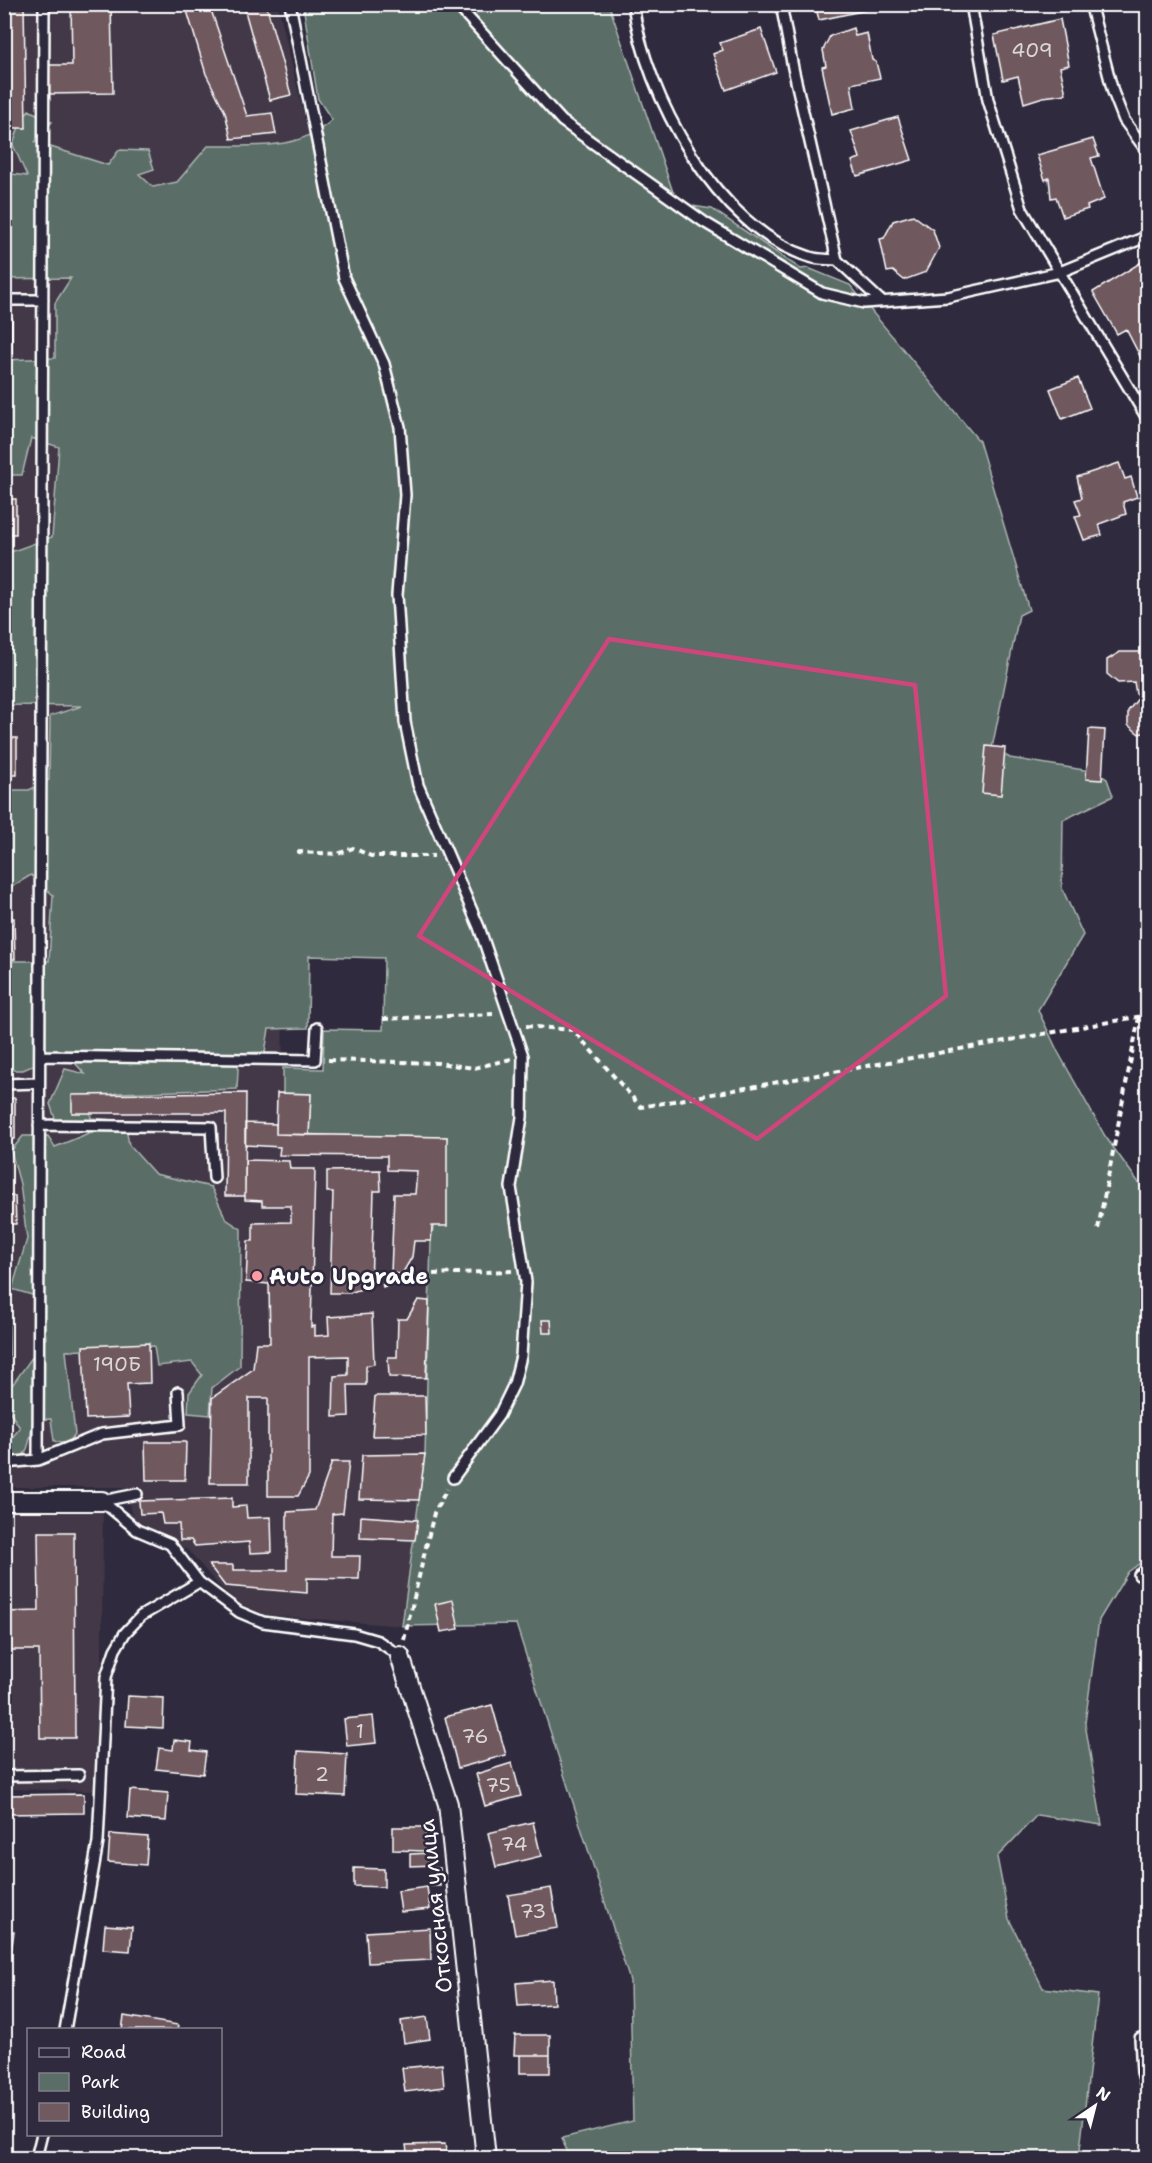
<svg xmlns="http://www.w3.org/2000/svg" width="1152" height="2163" font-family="'Shantell Sans',sans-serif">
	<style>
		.built { fill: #423847 }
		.green { fill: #5a6d66; stroke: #acb6b2; stroke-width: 1.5 }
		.building { fill: #70595f; stroke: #fff; stroke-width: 1.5 }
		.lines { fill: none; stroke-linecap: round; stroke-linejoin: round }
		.service-casing { stroke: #fff; stroke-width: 14 }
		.minor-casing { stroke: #fff; stroke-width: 22 }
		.path { stroke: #fff; stroke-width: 4; stroke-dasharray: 6 4.5; stroke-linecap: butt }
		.service { stroke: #2f2a3d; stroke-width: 9 }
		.minor { stroke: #2f2a3d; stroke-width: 18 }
		.marked { fill: none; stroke: #ce467c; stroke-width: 4.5; stroke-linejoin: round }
		.poi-dot { fill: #ff9aa2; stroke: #2f2a3d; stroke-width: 2 }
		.labels { text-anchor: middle; stroke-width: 5; stroke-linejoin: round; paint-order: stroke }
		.number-label { font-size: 20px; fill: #dbd6d7 }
		.poi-label { font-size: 22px; font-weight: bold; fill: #fff; stroke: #2f2a3d; text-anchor: start }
		.street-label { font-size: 22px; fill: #fff; stroke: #2f2a3d }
	</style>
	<rect width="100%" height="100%" fill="#2f2a3d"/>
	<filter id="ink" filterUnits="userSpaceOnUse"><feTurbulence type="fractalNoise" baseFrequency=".0167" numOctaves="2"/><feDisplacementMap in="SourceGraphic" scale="12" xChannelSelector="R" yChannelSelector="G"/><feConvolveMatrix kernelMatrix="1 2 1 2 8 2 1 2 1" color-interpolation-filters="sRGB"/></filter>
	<g filter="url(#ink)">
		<path class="built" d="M4,5h274l31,133 -33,7 7,948 28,1 -1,41 137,2 -16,104 -6,213 -23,172 -136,-11 -26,-11 -22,-19 -30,-35 -55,-32 -3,-9 -1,-22h-124z
			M5,1508h98l-1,151 -7,132 -90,-2z"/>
		<path class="green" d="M303,5h306l65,190 18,11 20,3 89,60 7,-1 42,17 129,156 50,169 -10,5 -27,133 18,10 86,14 11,7 6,17 -50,24 -1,68 21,47 -45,75 20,42 47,84 42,58v364l-19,14 -29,48 -14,103 17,102 -65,-10 -40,42 12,62 34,69 55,7 -19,163h-510l-7,-20 71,-17 -3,-140 -114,-357 -114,2 23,-172 6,-213 16,-104 -138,-2 2,-41 -28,-1v-25l40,1 1,-40 59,1 1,-72 -75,-2 -1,72 -39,1 -4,23 -26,1 -2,36 -120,4 -28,11 2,14 34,3 4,24 26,29 56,13 15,32 15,10 -1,137 -28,22 -2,27 -22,-2 1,-20 13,-18 -10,-13 -35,4 -3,-20 -88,5 9,83 -8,11 -13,-4 -3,-22 -18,1c-4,25 -3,38 -28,47v-26l5,-1 10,-12 -15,-24v-17l8,-3 33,-46 -4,-40 -30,-9 15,-50 -7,-55 -9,-33 12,-15h25l7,11 34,-14 -6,-12h-27l-6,-17 15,-35 20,5 -20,-22 -42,18h-18v-109h44l4,-66 -22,-20 -26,16v-101h24l20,-10 1,-64 32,-10 -77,-1v-151l47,-17 7,-90 -28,-9 -9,37h-17v-115l50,-2v-55l16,-25 -66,1v-106l22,3 -14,-31 8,-25 8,-10 23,12 -17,20 73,23 11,-15 29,1 6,18 -15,5 14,13 24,-5 31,-36c46,-1 89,6 124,-26l-14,-21z"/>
		<path class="building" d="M4,4h20l2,124h-22z
			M71,4h40l2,89 -64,1v-29h23z
			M185,4h24l38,112 25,-3 4,21 -45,5 -6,-27 -19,-38z
			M243,4h23l25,91 -21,5z
			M815,4h71v2l-67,14z
			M1060,19l9,46 -9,2 6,27 -23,3 -19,6 -6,-27 -15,4 -9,-45z
			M853,28l2,8 12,-3 5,27 4,2 4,16 -29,6 4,24 -23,6 -10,-47 4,-1 -3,-16 7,-14z
			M761,29l15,43 -50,18 -13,-36 10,-4 -3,-7z
			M898,117l14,43 -55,16 -5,-15 8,-3 -9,-27z
			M1093,139l6,17 -8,2 13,41 -17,7 1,3 -25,8 -7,-20 -5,1 -2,-20 -4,2 -8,-25z
			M913,215l20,15 6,18 -13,24 -22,8 -11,-9 -6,1 -7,-33 4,-1 9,-17z
			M1148,258v104l-4,2 -18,-35 -9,5 -24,-42z
			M4,318h8v38h-8z
			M1078,378l12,30 -28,11 -12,-30z
			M1119,463l6,16 6,-2 6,20 -14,5 3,12 -27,10 3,11 -18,5 -9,-24 6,-1 -6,-15 7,-2 -5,-21z
			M4,499h12v35h-12z
			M1120,652h28v80l-9,2 -11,-9v-14l12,-15 -4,-2 -2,-12 -16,1 -11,-9v-14z
			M1089,729l16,1 -3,50 -16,-1z
			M4,738h13v37h-13z
			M986,746l19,2 -4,47 -19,-2z
			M4,918h10l1,41h-11z
			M246,1093l-1,103h-20l1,-83h-154v-18z
			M277,1093l34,1 -2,41 -33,-1z
			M15,1098v41h-11v-40z
			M245,1123l31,1v10l171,3v89h-15l-1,15h-17l-2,16 -10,17 -11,-1 3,-79h21l2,-23 -30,-1v-14l-108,-1 1,-8 -35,-2z
			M245,1160l44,1 1,8h25l-4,158 4,-1v10l14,-1 -1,-18 44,-3 2,50 -8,2v19h-18l1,31 -16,1 1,-41 14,-1v-19l-39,1v119l-11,20h-30v-98h-19v85h-39l2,-85 41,-29 3,-26h14l-1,-59 -23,-2 2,-41h5v-18l38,-1v-16h-29v-5l-17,-1z
			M380,1170l1,21h-7l-3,95 -22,7h-19l3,-101h-6v-21z
			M4,1196h11l1,28h-9l2,161h-5z
			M418,1300l11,1 -3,77 -37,-1 -1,-20h9l1,-38h9z
			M542,1320h9l1,13h-9z
			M149,1343l1,40 -23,1 2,33 -43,2 -3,-73z
			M375,1396h50l1,39 -54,1z
			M145,1442h41l-1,38h-39z
			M425,1454l-6,46 -60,-1 3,-44z
			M332,1462h17l-6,51 -11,1 -1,42h29l-1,23 -52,-1v15l-82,-7 -16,-21h24v5h54v-58l28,-2z
			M232,1498v9l14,-1 1,12 24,-1 1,35 -22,1 -1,-11 -54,4 -4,-6h-11l-1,-16h-16l-2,-11 -21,1 -1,-13z
			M361,1516l57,4 -3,20 -55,-2z
			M38,1532h36l1,206h-35l-1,-88h-35v-38l35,-1z
			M4,1549h7v46h-7z
			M453,1600l6,29 -18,3 -6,-28z
			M128,1696l36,2 -1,30 -37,-2z
			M492,1705l14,50 -48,13 -13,-51z
			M373,1716l3,27 -29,3 -3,-27z
			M174,1740l18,2 -1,8 15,2 -3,22 -47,-5 3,-21 14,2z
			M298,1751l49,3 -2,42 -49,-2z
			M512,1763l9,33 -36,10 -9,-32z
			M130,1790l38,3 -2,28 -38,-3z
			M84,1794v19l-80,1v-19z
			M533,1822l8,34 -45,11 -8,-34z
			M393,1827h33v24l-33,-1z
			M110,1834l38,3 -2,28 -38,-3z
			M433,1853l1,12 -24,1v-12z
			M354,1868l30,1v18l-30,-1z
			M431,1868h9v18h-9z
			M427,1887l3,22 -29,3 -3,-21z
			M551,1888l7,40 -43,7 -7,-40z
			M105,1925l27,2 -2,24 -27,-2z
			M430,1928l1,32 -63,3 -2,-31z
			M4,1931l10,1 -8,55 -2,-1z
			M553,1980l1,24 -36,2 -2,-23z
			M124,2016l54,9 -1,5h-55z
			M427,2017l3,22 -26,4 -3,-22z
			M515,2035h35v20h-36z
			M520,2055h30v18h-30z
			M4,2057l9,2 -7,43h-2z
			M442,2064l2,23 -39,5 -3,-24z
			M445,2144l2,14h-39l-2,-13z"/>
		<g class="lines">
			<defs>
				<path id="service" d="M290,4l54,274 40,86 16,63 5,68 -8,100 8,127 13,63 61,142 44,129 -1,61 -11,70 15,95 -5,74 -7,28 -15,31 -46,63
					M456,4l106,117 142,101 118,71 42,10 84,-6 112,-25 88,-36
					M633,4c12,91 84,225 177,253 8,3 18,2 27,3
					M781,4l12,64 44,192 44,41
					M971,4l17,96 34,109 126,211
					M1091,7l22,85 11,28 24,33
					M4,300h39
					M40,1056l275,4 2,-32
					M4,1084l35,-1
					M39,1125l172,2 3,51
					M38,1460l64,-26 78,-9 -2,-33
					M4,1463l34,-3 6,-1456
					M102,1501l35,29 33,14 29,38 40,30 24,10 91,12 24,7 22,15
					M102,1501l35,-7
					M1139,1575l9,-6
					M4,1776l75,-1
					M65,2030l33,-188 8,-165 9,-27 10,-17 16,-17 58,-34
					M1140,2038l2,34 6,21
					M36,2158l6,-24"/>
				<path id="minor" d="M4,1501h98
					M400,1656l48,148 38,354"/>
			</defs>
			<use href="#service" class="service-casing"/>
			<use href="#minor" class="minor-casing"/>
			<path class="path" d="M297,852l41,2 15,-6 18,8h63
				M383,1019l110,-5
				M526,1026l47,4 68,77 507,-92
				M328,1060l110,3 36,5 37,-9
				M1098,1229l41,-212
				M382,1286l48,-12 82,-3
				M404,1640l30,-127 13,-24"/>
			<use href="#service" class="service"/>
			<use href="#minor" class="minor"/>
		</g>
	</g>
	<path class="marked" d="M609,639l306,46 31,311 -189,143 -338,-203z"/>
	<circle class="poi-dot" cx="257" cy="1276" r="6"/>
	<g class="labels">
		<g class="number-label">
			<text x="1032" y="57">409</text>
			<text x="117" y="1371">190Б</text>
			<text x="360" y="1738">1</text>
			<text x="475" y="1743">76</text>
			<text x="322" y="1781">2</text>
			<text x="498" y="1792">75</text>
			<text x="514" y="1851">74</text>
			<text x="533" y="1918">73</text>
		</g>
		<g class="poi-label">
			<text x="269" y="1284">Auto Upgrade</text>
		</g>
		<g class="street-label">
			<text transform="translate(435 1906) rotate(-96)" y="8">Откосная улица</text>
		</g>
	</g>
	<rect width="1152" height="2163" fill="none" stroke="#2f2a3d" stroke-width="24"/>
	<rect x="12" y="12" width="1128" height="2139" fill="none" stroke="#fff" stroke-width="2" filter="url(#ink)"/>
	<rect x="27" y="2028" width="195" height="108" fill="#2f2a3d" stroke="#827f8b" stroke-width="1.5"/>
	<rect x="39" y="2048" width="30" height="9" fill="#2f2a3d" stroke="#827f8b" stroke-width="1.5"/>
	<text x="81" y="2058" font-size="18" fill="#ffffff">Road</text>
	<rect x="39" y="2073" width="30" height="18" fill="#5a6d66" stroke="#827f8b" stroke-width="1.5"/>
	<text x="81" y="2088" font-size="18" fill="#ffffff">Park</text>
	<rect x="39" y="2103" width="30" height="18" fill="#70595f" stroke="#827f8b" stroke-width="1.5"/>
	<text x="81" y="2118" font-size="18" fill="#ffffff">Building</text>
	<g transform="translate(1095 2106) rotate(35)" stroke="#2f2a3d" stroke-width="4.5" paint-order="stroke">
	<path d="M0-4.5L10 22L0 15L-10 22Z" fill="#ffffff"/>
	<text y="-9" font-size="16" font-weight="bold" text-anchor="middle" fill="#ffffff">N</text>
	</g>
</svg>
